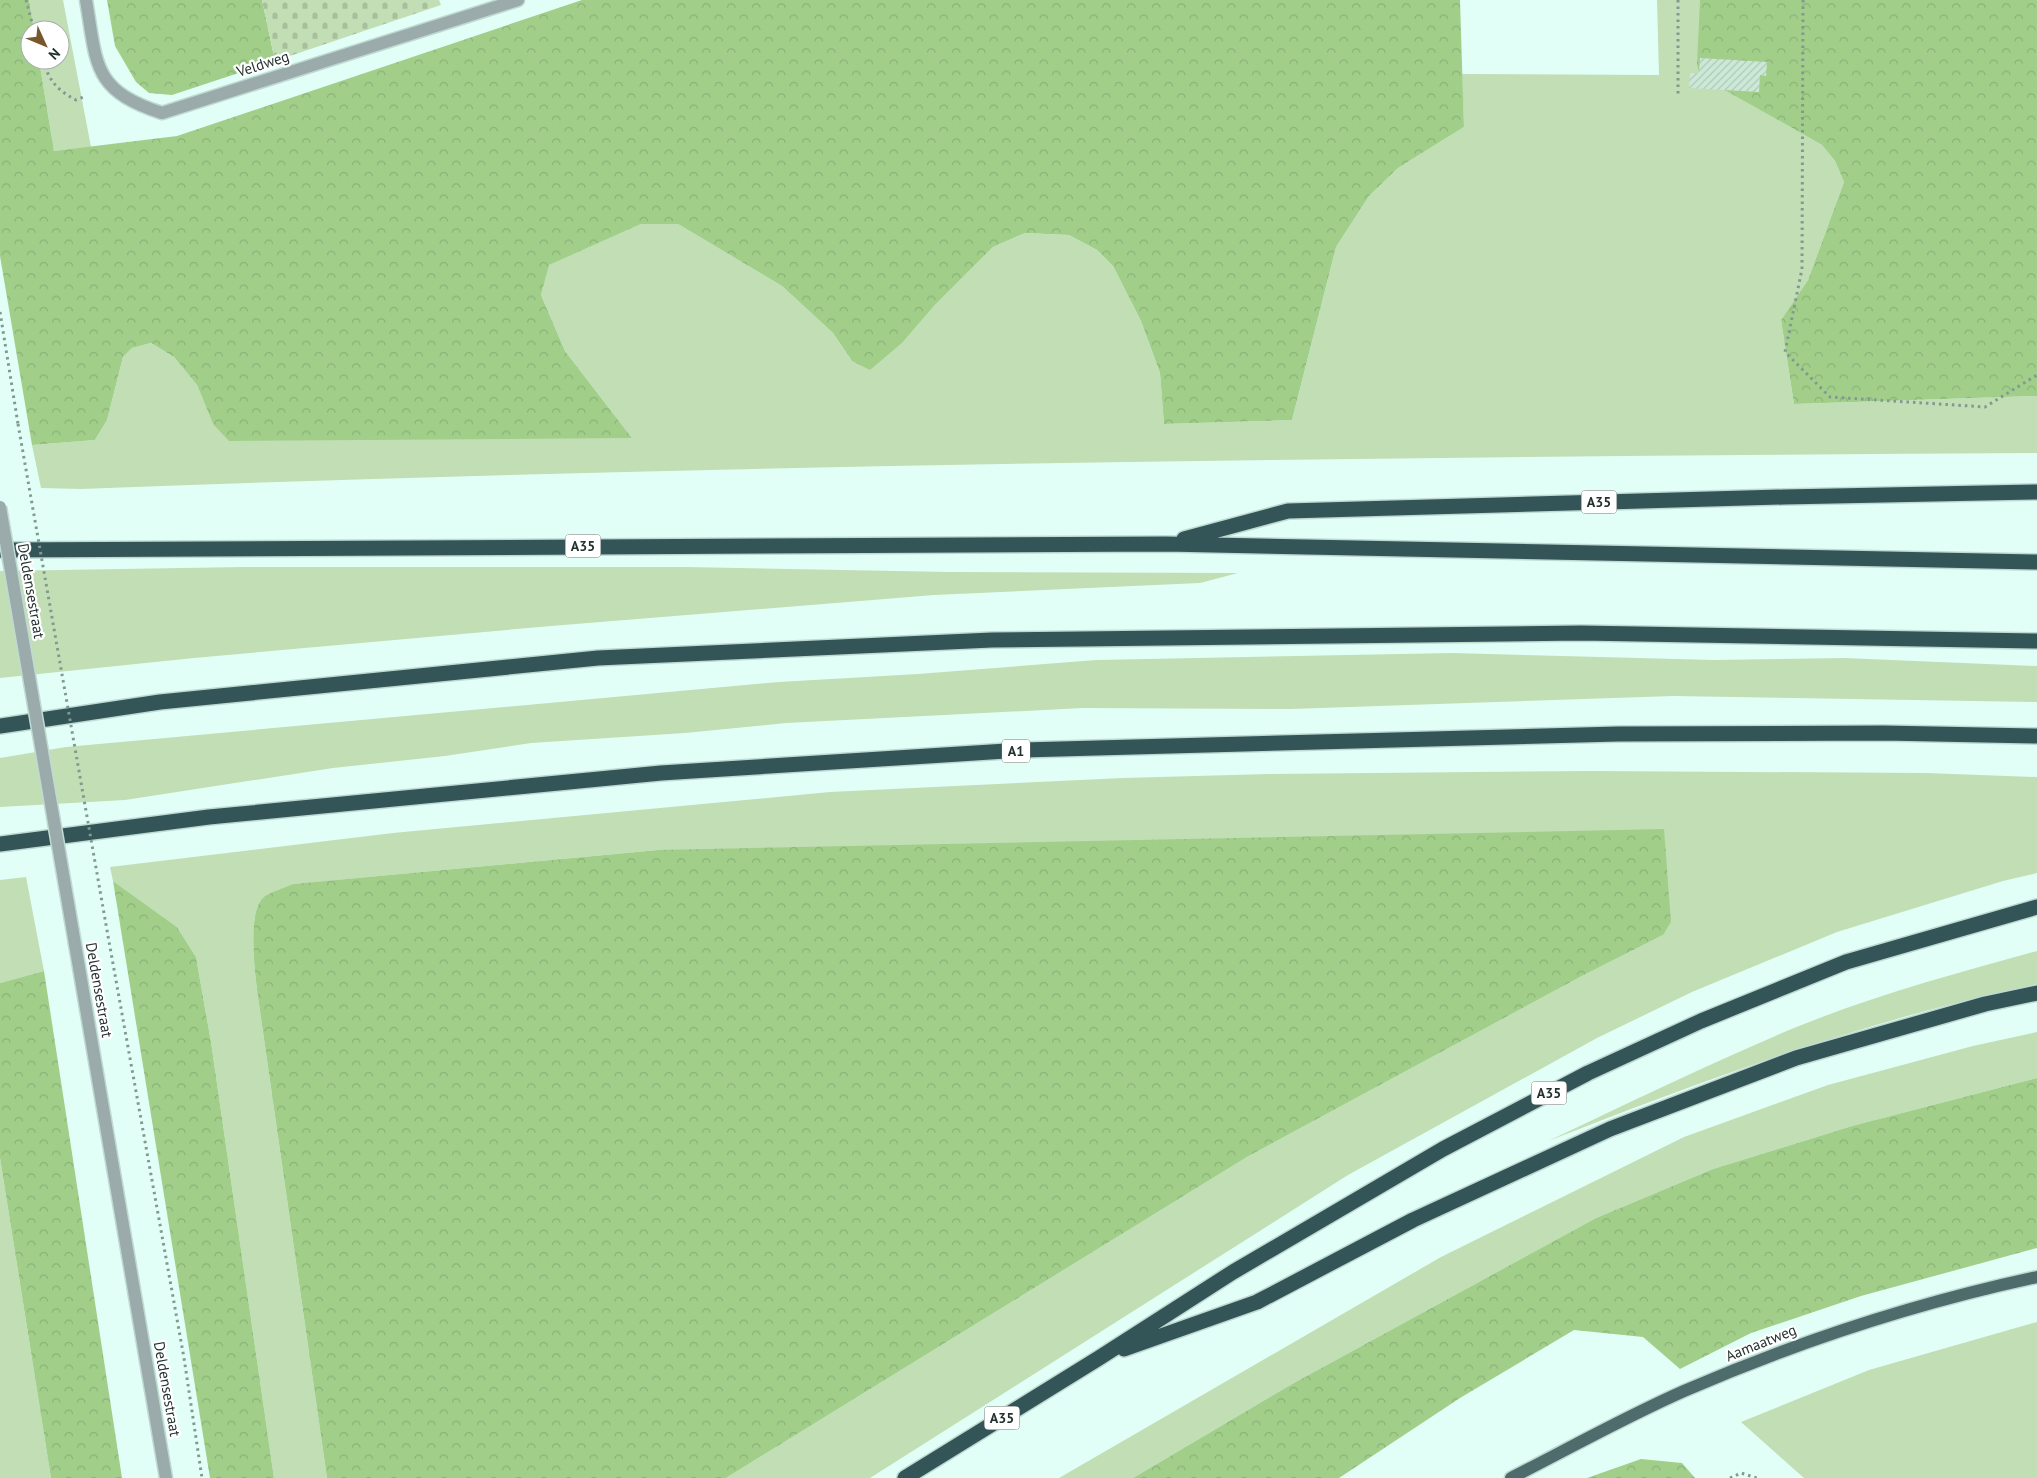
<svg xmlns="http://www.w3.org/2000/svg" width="2037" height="1478" font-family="'PT Sans',sans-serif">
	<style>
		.green { fill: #c2deb5 }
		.forest { fill: url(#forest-crowns) }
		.cemetery { fill: url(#cemetery-stones) }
		.building { fill: url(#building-hatch) }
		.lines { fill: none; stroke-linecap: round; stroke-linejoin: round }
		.minor-casing { stroke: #bfdad3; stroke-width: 15 }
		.major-casing { stroke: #bfdad3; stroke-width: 15 }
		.highway-casing { stroke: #bfdad3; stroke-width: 18 }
		.path { stroke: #829893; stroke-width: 3; stroke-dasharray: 2.5 4; stroke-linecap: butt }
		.minor { stroke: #9babab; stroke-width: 12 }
		.major { stroke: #4f6c6d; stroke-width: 12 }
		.highway { stroke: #335557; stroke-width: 15 }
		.minor-bridge-casing { stroke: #bfdad3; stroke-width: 15; stroke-linecap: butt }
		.path-bridge { stroke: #829893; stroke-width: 3; stroke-dasharray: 2.5 4; stroke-linecap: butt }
		.minor-bridge { stroke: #9babab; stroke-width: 12 }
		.labels { text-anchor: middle; stroke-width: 4.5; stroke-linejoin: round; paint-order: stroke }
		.shield { fill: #fff; stroke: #66706d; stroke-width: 1 }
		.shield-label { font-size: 14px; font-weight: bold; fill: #24322f }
		.street-label { font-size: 15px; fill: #24322f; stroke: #fff }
	</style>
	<defs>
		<pattern id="forest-crowns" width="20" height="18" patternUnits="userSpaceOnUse" patternTransform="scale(1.25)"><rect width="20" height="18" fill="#a1cf8a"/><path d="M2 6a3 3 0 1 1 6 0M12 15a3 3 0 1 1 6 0" fill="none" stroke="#8ab277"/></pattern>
		<pattern id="cemetery-stones" width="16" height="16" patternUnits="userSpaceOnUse" patternTransform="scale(1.25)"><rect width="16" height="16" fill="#c2deb5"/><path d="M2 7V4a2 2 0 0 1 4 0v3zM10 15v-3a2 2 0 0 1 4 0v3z" fill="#a7bf9c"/></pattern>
		<pattern id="building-hatch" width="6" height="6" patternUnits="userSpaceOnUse" patternTransform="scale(1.25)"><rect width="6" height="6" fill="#cce9d7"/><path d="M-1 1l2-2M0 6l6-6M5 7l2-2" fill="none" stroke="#afc8b9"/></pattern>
	</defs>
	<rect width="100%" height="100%" fill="#e1fff7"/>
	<path class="green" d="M29,0h34l28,147 -37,4 -15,-91h21v-30h-26z
		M1657,0h43l1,76 121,69 13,16 9,21 -36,98 -27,40 13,84 243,-8v57c-652,4 -1304,11 -1956,36l-40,-1 -9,-43 63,-5 12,-20 16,-63 9,-9 19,-5 23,14 23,28 16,39 419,14 -67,-87 -24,-56 7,-30 93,-41h37l104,62 51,47 19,28 51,-19 32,-37 58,-58 32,-14 44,2 28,15 16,16 28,55 19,52 4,51 128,-4 44,-173 33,-51 29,-28 66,-41 -2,-53 197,1z
		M243,567h443l265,5 287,1 -38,10 -266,12 -383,31 -357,32 -194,20v-107z
		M1452,653l262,7 130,-2 193,8v36l-364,-6 -382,13 -208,-1 -297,15 -101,10 -154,10 -86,13 -112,12 -208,32 -125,7v-49l66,-11 713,-65 139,-8 178,-14z
		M1591,771l335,2 111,4v96l-34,8 -166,51 -145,60 -95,46 -249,137 -478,303h-144l521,-321 335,-181 81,-41 -1005,-85 -364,34c-10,4 -21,7 -29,12 -21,14 -8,93 -5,115l67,467h-53l-63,-436 -15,-85 -19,-30 -64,-46 -3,-14 283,-34 437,-41 293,-14 146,-4z
		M26,877l18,94 -44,12v-103z
		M2037,951v33c-168,35 -330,95 -489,157 83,-39 166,-80 251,-115 77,-31 158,-53 238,-75z
		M2037,1032v46l-185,48 -139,43 -117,49 -304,166 -159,94h-74l382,-221 243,-120 144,-52 145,-39z
		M0,1158l51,320h-51z
		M2037,1322v156h-233l-63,-56 128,-52z"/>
	<path class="forest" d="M0,0h29l5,30h-4v30h9l15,91 123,-15 405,-136h878l4,127 -66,41 -29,28 -33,51 -44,173 -128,4 -4,-51 -19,-52 -28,-55 -16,-16 -28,-15 -44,-2 -32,14 -58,58 -32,37 -33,28 -18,-9 -19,-28 -51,-47 -104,-62h-37l-92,41 -8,30 24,56 67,87 -403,3 -16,-17 -16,-39 -23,-28 -23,-14 -19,5 -9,9 -16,63 -12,20 -63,5 -32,-189z
		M107,0h155l13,61 -103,34 -23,-2 -13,-11 -21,-36z
		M1700,0h337v396l-243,8 -13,-84 27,-40 36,-98 -9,-21 -13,-16 -122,-69 -3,-12z
		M1664,829l7,93 -8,13 -81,41 -335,181 -521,321h-399l-67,-467c-3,-22 -16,-101 5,-115 8,-5 19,-8 28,-12l365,-34z
		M113,881l64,46 19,30 15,85 63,436h-64z
		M44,971l78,507h-71l-51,-320v-175z
		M2037,1078v170l-176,48 -110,37 -71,36 -37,-32 -69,-7 -114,68 -121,80h-206l159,-94 304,-166 117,-49 139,-43z
		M1641,1459l41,4 13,15h-108z"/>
	<path class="cemetery" d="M262,0h177l2,5 -166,56z"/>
	<path class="building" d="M1700,58l67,4 -1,14 -6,-1 -1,17 -70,-4 1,-15h9z"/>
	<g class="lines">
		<defs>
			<path id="minor" d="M86,0c11,65 6,90 76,113l356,-113
				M75,944l91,534"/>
			<path id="major" d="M1511,1478c57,-29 114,-61 173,-87 113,-49 232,-88 353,-114"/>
			<path id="highway" d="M1184,539l104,-28 496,-14 253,-5
				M0,550l1166,-6 871,18
				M0,726l160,-24 438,-44 394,-18 589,-7 456,8
				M0,844l209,-27 452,-44 362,-23 595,-16 266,-1 153,3
				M1124,1349l133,-47 156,-82 197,-91 186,-71 189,-54 52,-11
				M905,1478l194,-120 134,-86 210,-123 145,-76 113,-52 145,-59 191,-55"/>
		</defs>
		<use href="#minor" class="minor-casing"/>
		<use href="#major" class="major-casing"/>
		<use href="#highway" class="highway-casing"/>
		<path class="path" d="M26,0l8,30
			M1678,0v97
			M1803,0l-1,269 -17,83 45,45 155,10 52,-32
			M43,60c6,21 14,30 33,40l10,-4
			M0,312l18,112
			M108,936l76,422 18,120
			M1730,1478l11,-5 16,5"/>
		<use href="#minor" class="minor"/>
		<use href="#major" class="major"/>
		<use href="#highway" class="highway"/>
		<defs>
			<path id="minor-bridge" d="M0,507l75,437"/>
		</defs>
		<use href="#minor-bridge" class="minor-bridge-casing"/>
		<path class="path-bridge" d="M18,424l90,512"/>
		<use href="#minor-bridge" class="minor-bridge"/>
	</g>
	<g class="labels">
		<g class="shield">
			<rect x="1581.5" y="490.5" width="35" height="23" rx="4"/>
			<rect x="565.5" y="534.5" width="35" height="23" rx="4"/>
			<rect x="1002" y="739.5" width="28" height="23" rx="4"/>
			<rect x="1531.5" y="1081.5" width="35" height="23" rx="4"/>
			<rect x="984.5" y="1406.5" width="35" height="23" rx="4"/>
		</g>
		<g class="shield-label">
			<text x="1599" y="507">A35</text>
			<text x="583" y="551">A35</text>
			<text x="1016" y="756">A1</text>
			<text x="1549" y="1098">A35</text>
			<text x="1002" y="1423">A35</text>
		</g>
		<g class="street-label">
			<text transform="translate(263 64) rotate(-18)" y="5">Veldweg</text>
			<text transform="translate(31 591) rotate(80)" y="5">Deldensestraat</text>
			<text transform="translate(99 990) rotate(80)" y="5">Deldensestraat</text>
			<text transform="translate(1761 1343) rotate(-22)" y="5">Aamaatweg</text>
			<text transform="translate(167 1389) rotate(80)" y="5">Deldensestraat</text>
		</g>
	</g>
	<g transform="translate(45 45) rotate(134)"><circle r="24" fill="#ffffff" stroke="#a7adac"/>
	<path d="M0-4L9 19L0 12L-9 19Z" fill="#78572d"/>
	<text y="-8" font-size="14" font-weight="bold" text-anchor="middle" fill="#24322f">N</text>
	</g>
</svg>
